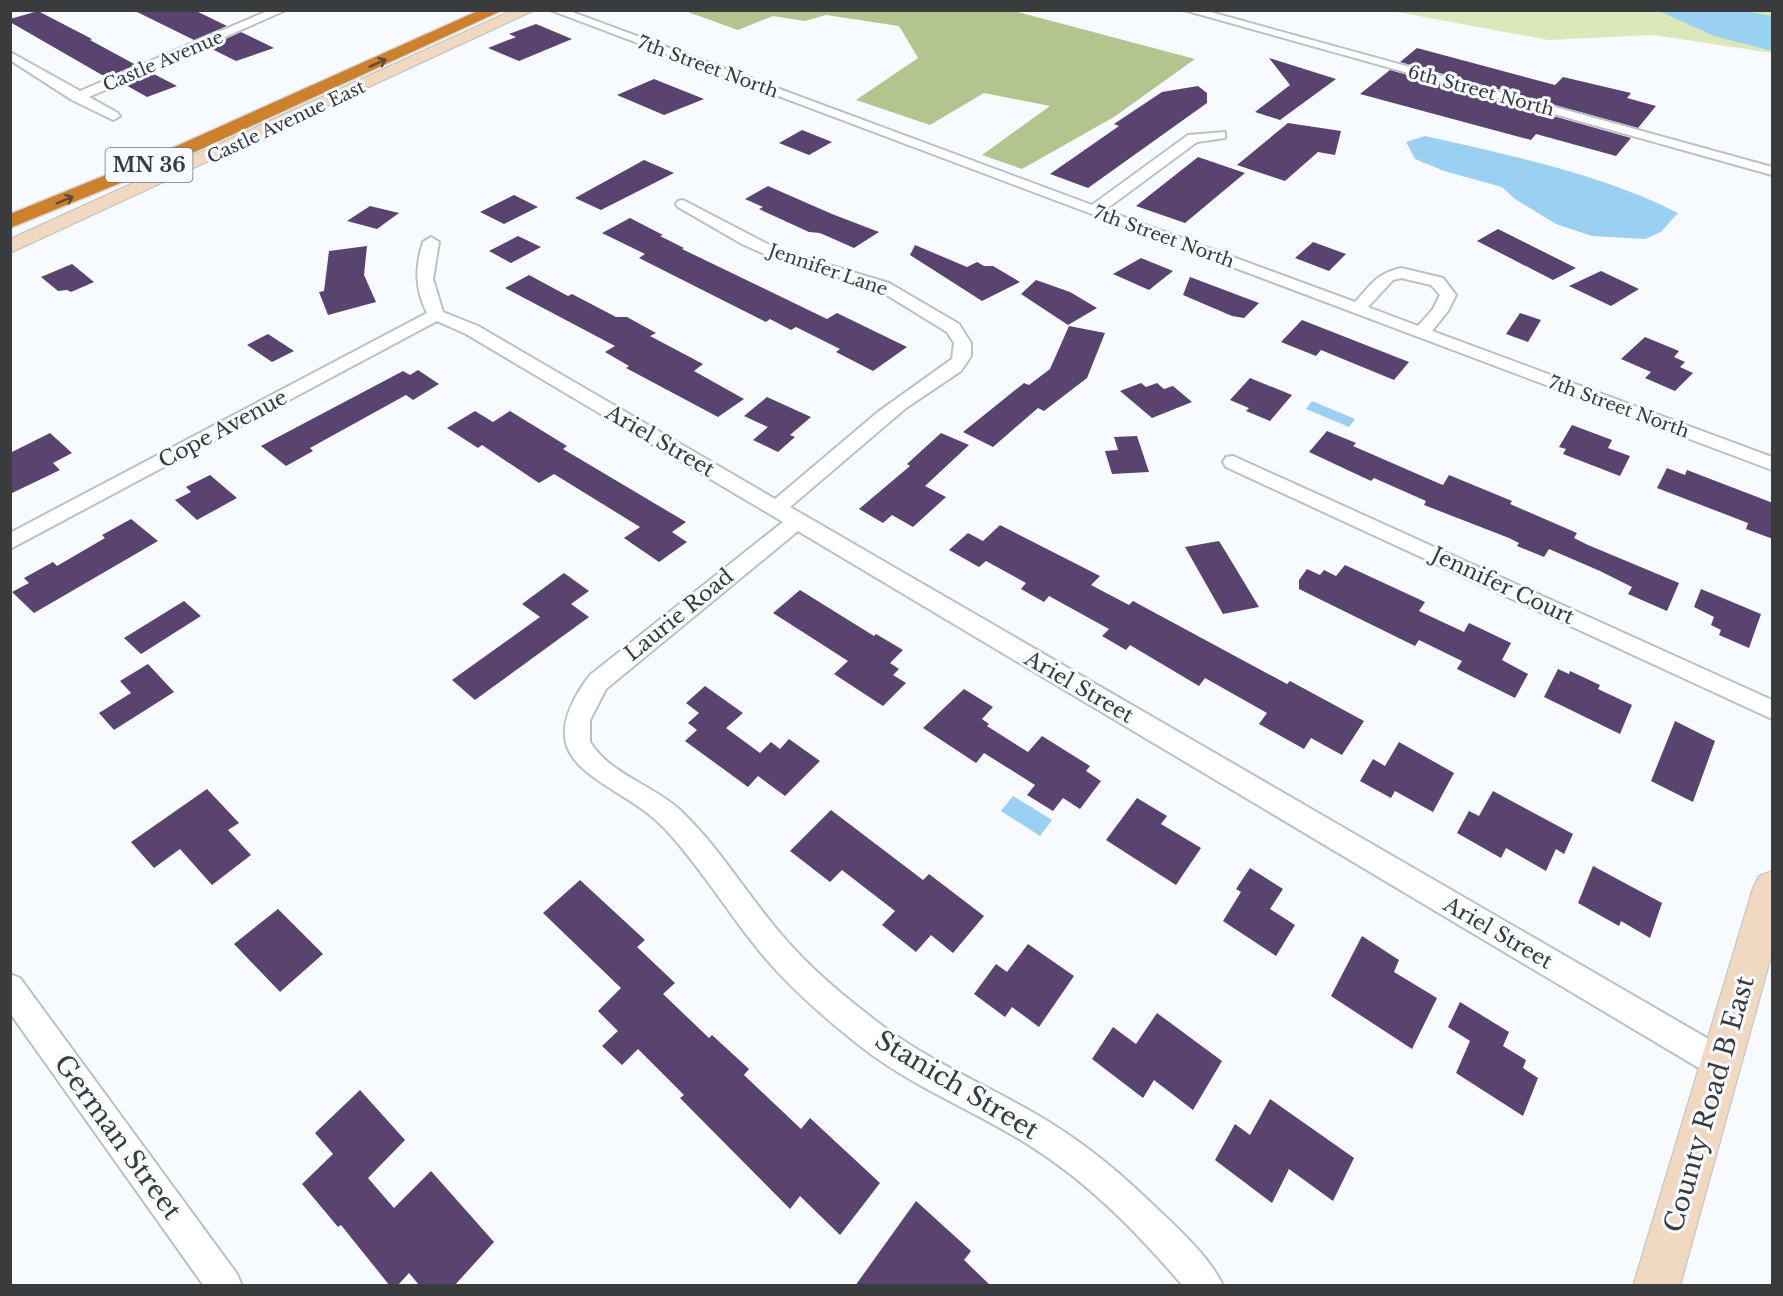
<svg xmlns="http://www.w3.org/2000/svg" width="1783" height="1296" font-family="'Libre Baskerville',serif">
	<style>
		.green { fill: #dbe9ba }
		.forest { fill: #b4c48e }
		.water { fill: #9ad1f3 }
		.building { fill: #59446f }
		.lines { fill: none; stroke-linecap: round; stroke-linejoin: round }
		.street-casing { stroke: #bcc0c3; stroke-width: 4 }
		.secondary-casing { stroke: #bcc0c3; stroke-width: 2 }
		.highway-casing { stroke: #d7d8d8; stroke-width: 3 }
		.street { fill: #fff; fill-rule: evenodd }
		.secondary { fill: #f0d9c0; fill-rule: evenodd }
		.highway { fill: #ce812c; fill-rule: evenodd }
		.oneway { stroke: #5e4c38 }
		.labels { text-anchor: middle; stroke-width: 6; stroke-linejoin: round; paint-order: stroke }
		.far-street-label { font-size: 18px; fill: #393b3c; stroke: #f7fbff }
		.shield { fill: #f7fbff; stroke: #727576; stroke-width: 1.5 }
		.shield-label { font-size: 20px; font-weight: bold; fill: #393b3c }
		.street-label { font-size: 21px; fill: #393b3c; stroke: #f7fbff }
		.near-street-label { font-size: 26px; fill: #393b3c; stroke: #f7fbff }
	</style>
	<rect width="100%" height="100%" fill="#f7fbff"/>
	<path class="green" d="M1392,11h380v42l-119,-18 -105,5z"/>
	<path class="forest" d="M685,11h329l181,48 -81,58 -92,52 -40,-14 68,-49 -66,-13 -54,32 -74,-25 62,-42 -19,-32 -73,-11 -21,6 -32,-5 -35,14z"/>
	<path class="water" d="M1659,11h85l28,5v35l-58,-15z
		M1425,136c83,19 177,38 253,77l-17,19 -16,7 -53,-3 -36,-12 -41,-25 -13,-12 -58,-16 -29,-12 -9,-17z
		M1312,401l43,18 -6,8 -43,-18z
		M1013,796l39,24 -12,16 -39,-25z"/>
	<path class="building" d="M133,10h61l33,16 -33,14z
		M38,11l54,28 -2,1 46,25 -27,11 -7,-1 -92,-53v-3z
		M536,24l36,15 -53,22 -31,-13 28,-11 -7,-3z
		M241,32l33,16 -38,13 -28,-14z
		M1417,48l138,37 8,-8 68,16 -4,5 29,8 -18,22 -238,-66z
		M1269,58l67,21 -56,41 -25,-8 35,-27z
		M1390,70l241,68 -15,18 -80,-22 -5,6 -171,-46z
		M150,72l27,14 -30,11 -23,-13z
		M654,79l50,20 -40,16 -47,-20z
		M1198,86l9,7v10l-119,85 -38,-14 69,-48 -5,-2 48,-32z
		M1288,123l53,8 -6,24 -17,-3 -33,29 -48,-16z
		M802,130l30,12 -23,13 -30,-12z
		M1198,157l47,16 -60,50 -49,-17z
		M644,160l30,13 -73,37 -26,-12z
		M768,186l64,28 47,18 -25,16 -34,-15 -11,-1 -50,-23 4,-2 -18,-8z
		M514,195l24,12 -34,17 -24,-12z
		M370,206l29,7 -22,16 -30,-8z
		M630,218l33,17 -3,1 24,12 -2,1 145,70 10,-6 70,34 -34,24 -37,-19 4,-3 -44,-22 -5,3 -21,-11 -4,3 -127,-64 6,-4 -43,-21z
		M1498,229l78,39 -23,12 -76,-39z
		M518,236l23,11 -30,16 -22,-12z
		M1313,242l33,12 -17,17 -34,-13z
		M915,245l52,22 10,-5 7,4h9l27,16 -38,19 -72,-46z
		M367,246l-3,29 12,27 -48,13 -9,-23 5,-1 5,-40z
		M1141,258l32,13 -24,19 -36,-16z
		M72,264l22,18 -23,10 -4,-2 -9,1 -17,-14z
		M1601,271l38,18 -28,17 -42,-20z
		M529,275l39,21 4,-2 44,23h11l29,16 -6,3 53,28 -9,7 50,28 -26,18 -92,-49 3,-2 -24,-14 10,-6 -110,-58z
		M1190,277l69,26 -15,15 -12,-2 -49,-21z
		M1036,280l34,12 27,16 -29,17 -47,-31z
		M1520,313l21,7 -13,22 -22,-8z
		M1302,320l107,42 -15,18 -73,-30 -5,6 -35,-14z
		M1069,326l36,7 -18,45 -43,33 -6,-3 -45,39 -30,-15 61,-49 5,2 21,-16z
		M268,334l26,17 -22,11 -25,-17z
		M1645,337l34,14 -5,6 11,5 -5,5 13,6 -18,18 -30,-13 6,-6 -30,-13z
		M418,370l21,14 -26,16 -7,-5 -96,53 3,3 -27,15 -25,-20 142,-75 7,4z
		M1250,378l42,17 -22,26 -24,-10 3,-3 -19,-8z
		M1141,383l5,4 11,-4 7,6 9,-3 19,16 -40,16 -32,-27z
		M767,397l44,20 -21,18 5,2 -17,15 -25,-12 15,-13 -24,-11z
		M475,411l18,11 17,-11 57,35 -4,3 123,73 -14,10 15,10 -28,20 -35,-24 16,-11 -86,-53 -15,9 -57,-38 -4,3 -31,-20z
		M1572,425l40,15 -4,8 22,8 -10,20 -57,-22 3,-5 -7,-2z
		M1327,431l29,12 -3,3 85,37 5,2 6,-10 63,26 -2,3 67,29 -3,5 14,7 91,38 -12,28 -39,-17 4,-7 -32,-16 -51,-22 -5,8 -27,-11 2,-3 -10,-5 -85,-33 2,-4 -52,-23 -3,3 -62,-29z
		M50,433l22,20 -19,10 7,7 -50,24v-41z
		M941,433l28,12 -44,41 21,11 -33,30 -21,-12 -9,8 -24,-14 51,-43 -3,-2z
		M1137,436l12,36 -37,2 -7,-23 13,-1 -4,-13z
		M1667,468l18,7 2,-5 86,33v36l-27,-10 2,-6 -91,-35z
		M210,475l27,23 -40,22 -22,-20 16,-8 -5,-5z
		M131,519l27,22 -124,72 -22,-21 17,-9 -5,-5 29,-16 4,4 48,-28 -3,-3z
		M1000,525l100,51 -9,9 38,20 4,-4 154,83 3,-3 74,40 -22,34 -31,-17 -7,11 -45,-25 8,-11 -62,-35 -6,8 -69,-41 -4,5 -24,-14 7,-7 -60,-33 -5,6 -23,-13 5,-6 -40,-22 -7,6 -30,-17 19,-17 15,8z
		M1219,541l8,13 32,53 -36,7 -38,-67z
		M1345,565l80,37 -6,9 45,21 5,-9 42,20 -9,17 26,14 -13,24 -58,-29 5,-8 -43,-21 -4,6 -116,-57v-9l8,-11 13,6 4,-5 12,6z
		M564,573l25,18 -18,13 18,13 -114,83 -23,-20 88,-63 -18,-13z
		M1701,589l60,25 -12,34 -30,-13 2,-5 -10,-5 3,-8 -20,-10z
		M800,590l74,46 2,-2 27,16 -13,13 9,6 -6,6 13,8 -23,23 -49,-32 14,-13 -75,-48z
		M184,601l17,15 -60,38 -17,-16z
		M148,664l26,28 -60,38 -15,-17 32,-20 -11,-12z
		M1558,669l11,5 1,-3 30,14 -2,4 34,16 -12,29 -76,-37z
		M705,686l38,27 -17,15 34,25 11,-11 9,7 9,-10 31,22 -35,35 -27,-20 -10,11 -63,-46 12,-11 -9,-7 11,-10 -13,-10z
		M964,689l29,18 -11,12 7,5 -2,2 41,26 14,-16 48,30 -4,5 15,10 -21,28 -17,-11 -10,13 -26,-16 8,-10 -51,-32 -8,10 -53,-35z
		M1675,721l40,20 -22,61 -42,-21z
		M1399,742l55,31 -21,39 -38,-21 -4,7 -31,-17 13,-22 12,7z
		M207,789l32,34 -11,7 23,25 -39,30 -32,-36 -26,19 -23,-26z
		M1493,791l80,43 -9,20 -8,-5 -10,22 -40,-23 -5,10 -44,-25 12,-22 10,5z
		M1137,798l30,18 -6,8 40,24 -25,37 -70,-45z
		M831,810l92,70 6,-6 55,42 -31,37 -22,-18 -15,17 -34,-27 13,-14 -53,-41 -12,12 -40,-31z
		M1593,866l69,37 -12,35 -29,-17 -2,5 -41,-23z
		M1250,868l33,21 -13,20 25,16 -19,31 -53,-35 18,-29 -5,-3z
		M580,880l65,60 -8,7 38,36 -12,11 46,44 3,-3 37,34 -5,6 57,54 9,-11 70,65 -40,52 -40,-39 -10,13 -110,-111 4,-3 -46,-46 -16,16 -20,-19 16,-15 -20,-20 23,-23 -78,-75z
		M278,909l45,45 -43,38 -46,-48z
		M1362,936l37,24 -5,12 43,26 -25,51 -81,-53z
		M1028,944l46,32 -35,51 -27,-20 -7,10 -31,-23 22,-30 11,8z
		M1460,1002l49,30 -6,14 23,14 -3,8 15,10 -15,38 -67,-43 14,-32 -22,-14z
		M1157,1013l65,48 -29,49 -39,-30 -11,18 -51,-39 21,-32 23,17z
		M360,1090l45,50 -37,38 26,30 37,-37 63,71 -40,44h-34l-11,-13 -12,13h-7l-49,-61 -3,2 -36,-43 31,-30 -18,-21z
		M1270,1099l84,59 -21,43 -44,-32 -17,34 -57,-43 20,-36 15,11z
		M916,1201l55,50 -7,9 27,26h-136z"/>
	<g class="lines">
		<defs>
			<path id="street" d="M270,10h16l-197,87 29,16 2,3 -7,4 -41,-20 -62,-40v-8l70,39z
				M550,10h17l525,195 96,-70 37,-3v6l-28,4 -92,68 250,92c17,-18 21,-28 46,-34l42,10 13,17 -8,16 -16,20 340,126v13zM1401,278l30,7 9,10 -7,14 -15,17 -50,-19 25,-27z
				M1184,10h19l569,157v8z
				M683,200l96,50 110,33 70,41 12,19v13l-10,15 -55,37 -116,99 941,545 4,11 -4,11 -11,4 -11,-4 -911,-543 -192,158 -16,31v22c21,33 63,43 90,68 39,37 66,83 100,123 30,36 67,66 104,94 47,35 100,57 150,86 42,24 80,54 115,88 23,22 61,55 74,85h-40c-45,-53 -95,-104 -154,-141 -54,-34 -114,-57 -165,-96 -37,-29 -73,-60 -103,-96 -33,-40 -59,-84 -95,-123 -48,-53 -148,-59 -76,-155l193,-153 -317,-188 -29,-13 -427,228v-16l417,-220c-12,-24 -12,-46 -4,-71l8,-5 8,5 -6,37 10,33 35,14 297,173 103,-87 74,-53 2,-16 -7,-11 -70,-43 -108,-33 -27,-12 -64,-37 -2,-3 2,-3z
				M1233,456l539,244v19l-546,-252 -3,-5 3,-5z
				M10,974l10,4 217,296 5,12h-38l-194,-273z"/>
			<path id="secondary" d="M513,10h22l-525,243v-14z
				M1772,871v82l-92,333h-47l120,-398 6,-12z"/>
			<path id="highway" d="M480,10h23l-319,147 -174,71v-14l160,-65z"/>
		</defs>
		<use href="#street" class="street-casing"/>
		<use href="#secondary" class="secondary-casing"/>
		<use href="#highway" class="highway-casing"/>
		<use href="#street" class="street"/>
		<use href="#secondary" class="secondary"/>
		<use href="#highway" class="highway"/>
	</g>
	<defs><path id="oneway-shaft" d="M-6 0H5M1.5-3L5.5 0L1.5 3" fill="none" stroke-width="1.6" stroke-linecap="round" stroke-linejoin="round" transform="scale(1.5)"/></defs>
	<g class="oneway">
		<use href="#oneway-shaft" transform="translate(378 63) rotate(-24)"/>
		<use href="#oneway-shaft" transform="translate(65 200) rotate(-22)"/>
	</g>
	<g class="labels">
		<g class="far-street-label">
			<text transform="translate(163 61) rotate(-23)" y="6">Castle Avenue</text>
			<text transform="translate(708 67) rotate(20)" y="6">7th Street North</text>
			<text transform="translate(1481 91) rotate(15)" y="6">6th Street North</text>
			<text transform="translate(286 122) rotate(-25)" y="6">Castle Avenue East</text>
			<text transform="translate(1164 237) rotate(20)" y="6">7th Street North</text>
			<text transform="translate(828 270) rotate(19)" y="6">Jennifer Lane</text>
			<text transform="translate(1619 407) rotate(20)" y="6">7th Street North</text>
		</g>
		<rect class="shield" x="105.5" y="148" width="87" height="34" rx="4.5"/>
		<g class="shield-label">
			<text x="149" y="172">MN 36</text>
		</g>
		<g class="street-label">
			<text transform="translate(223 429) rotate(-28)" y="7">Cope Avenue</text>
			<text transform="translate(660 441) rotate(30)" y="7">Ariel Street</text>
			<text transform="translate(1503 586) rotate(25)" y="7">Jennifer Court</text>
			<text transform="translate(679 615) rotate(-39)" y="7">Laurie Road</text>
			<text transform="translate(1079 687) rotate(30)" y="7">Ariel Street</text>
			<text transform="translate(1498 933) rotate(30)" y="7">Ariel Street</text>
		</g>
		<g class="near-street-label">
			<text transform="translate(957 1085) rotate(31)" y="9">Stanich Street</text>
			<text transform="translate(1709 1104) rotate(-74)" y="9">County Road B East</text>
			<text transform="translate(118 1137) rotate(54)" y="9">German Street</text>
		</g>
	</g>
	<rect width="1783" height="1296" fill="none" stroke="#393b3c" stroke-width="24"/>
</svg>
